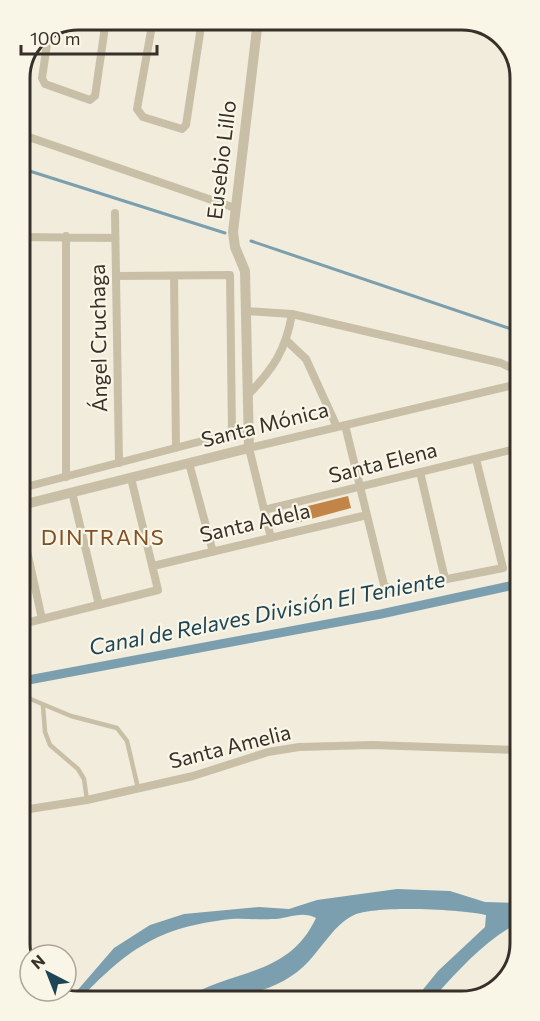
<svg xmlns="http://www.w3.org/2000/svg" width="540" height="1021" font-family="Commissioner,sans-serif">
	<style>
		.water { fill: #7b9fae }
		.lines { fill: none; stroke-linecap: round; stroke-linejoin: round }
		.stream { stroke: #7b9fae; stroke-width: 3 }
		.canal { stroke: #7b9fae; stroke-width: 9 }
		.building { fill: #c38447 }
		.service { stroke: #c9bfa7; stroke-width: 4.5 }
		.minor { stroke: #c9bfa7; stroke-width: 8 }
		.tertiary { stroke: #c9bfa7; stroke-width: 10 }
		.labels { text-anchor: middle; stroke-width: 4.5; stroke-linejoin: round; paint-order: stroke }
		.street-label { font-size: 21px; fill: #363028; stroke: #f9f5e7 }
		.neighbourhood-label { font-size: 22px; letter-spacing: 1.5px; fill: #835123; stroke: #f9f5e7 }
		.water-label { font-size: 22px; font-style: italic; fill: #1e4556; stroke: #f9f5e7 }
		.rim { fill: none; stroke: #363028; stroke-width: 3 }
	</style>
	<rect width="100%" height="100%" fill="#f1ecdb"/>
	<path class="water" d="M397,889l53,2 35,11 35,1v19c-35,18 -59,46 -86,75l-18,1 22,-27 47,-44 1,-12c-24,-6 -112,-10 -132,0 -18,8 -31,31 -45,46 -31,34 -82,39 -126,39 47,-31 105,-22 133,-82 -14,-8 -29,1 -44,1 -14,1 -28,-1 -41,0 -74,8 -104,31 -153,82l-9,-1 45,-52 36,-23 34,-11 75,-7 30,2 28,-9z"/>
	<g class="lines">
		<path class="stream" d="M20,168l205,65
			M251,241l266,90"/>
		<path class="canal" d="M23,681l358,-67 138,-30"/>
	</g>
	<path class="building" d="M348,496l3,12 -55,15 -4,-13z"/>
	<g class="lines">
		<path class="service" d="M23,699l5,-1 43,18 46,12 10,13 11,47
			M43,706l2,26 5,13 28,24 6,10 3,21"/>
		<path class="minor" d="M153,20l-16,89 6,8 39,12 4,-4 16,-105
			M49,31l-7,47 3,6 45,16 5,-4 11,-76
			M20,134l215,74
			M115,213l4,250
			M20,237l95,1
			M116,276l114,-1 2,158
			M174,276l2,172
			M246,311l46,3 209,49 16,8
			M287,341l19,18 31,68
			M248,395c25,-26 38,-45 44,-81
			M345,425l39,160 7,5 112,-22 -27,-109
			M189,463l24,89
			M420,472l25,107
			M66,477v-241
			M22,488l226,-59
			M72,492l27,113
			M264,510l247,-60
			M22,528l20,91
			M271,538l-22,-90 269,-64
			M153,566l214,-51
			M22,624l136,-34 -27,-112
			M23,810l64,-10 106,-24 75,-24 31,-5 73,-2 147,5"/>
		<path class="tertiary" d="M22,505l227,-57 -4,-177 -10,-24 -2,-15 25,-212"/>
	</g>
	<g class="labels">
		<g class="street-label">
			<text transform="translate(222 160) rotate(-83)" y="7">Eusebio Lillo</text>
			<text transform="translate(99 338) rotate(-91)" y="7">Ángel Cruchaga</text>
			<text transform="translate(265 425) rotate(-14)" y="7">Santa Mónica</text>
			<text transform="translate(383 463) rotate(-14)" y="7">Santa Elena</text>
			<text transform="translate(255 523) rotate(-13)" y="7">Santa Adela</text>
			<text transform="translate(230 747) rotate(-14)" y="7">Santa Amelia</text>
		</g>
		<g class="neighbourhood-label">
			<text x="103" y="545">DINTRANS</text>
		</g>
		<g class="water-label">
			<text transform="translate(267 613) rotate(-11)" y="8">Canal de Relaves División El Teniente</text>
		</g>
	</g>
	<path d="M0 0H540V1021H0ZM78 30H462A48 48 0 0 1 510 78V943A48 48 0 0 1 462 991H78A48 48 0 0 1 30 943V78A48 48 0 0 1 78 30Z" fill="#f9f5e7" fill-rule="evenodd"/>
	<path class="rim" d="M78 30H462A48 48 0 0 1 510 78V943A48 48 0 0 1 462 991H78A48 48 0 0 1 30 943V78A48 48 0 0 1 78 30Z"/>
	<g transform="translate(48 973) rotate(318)"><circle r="28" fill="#f9f5e7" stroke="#aba69b" stroke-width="1.5"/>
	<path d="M0-4.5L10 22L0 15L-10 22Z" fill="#1e4556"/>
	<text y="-9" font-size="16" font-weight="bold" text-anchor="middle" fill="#363028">N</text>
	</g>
	<path d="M21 45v9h136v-9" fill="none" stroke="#363028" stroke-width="3"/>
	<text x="30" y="45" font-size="18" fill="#363028" stroke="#f9f5e7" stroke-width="4.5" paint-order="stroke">100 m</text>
</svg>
